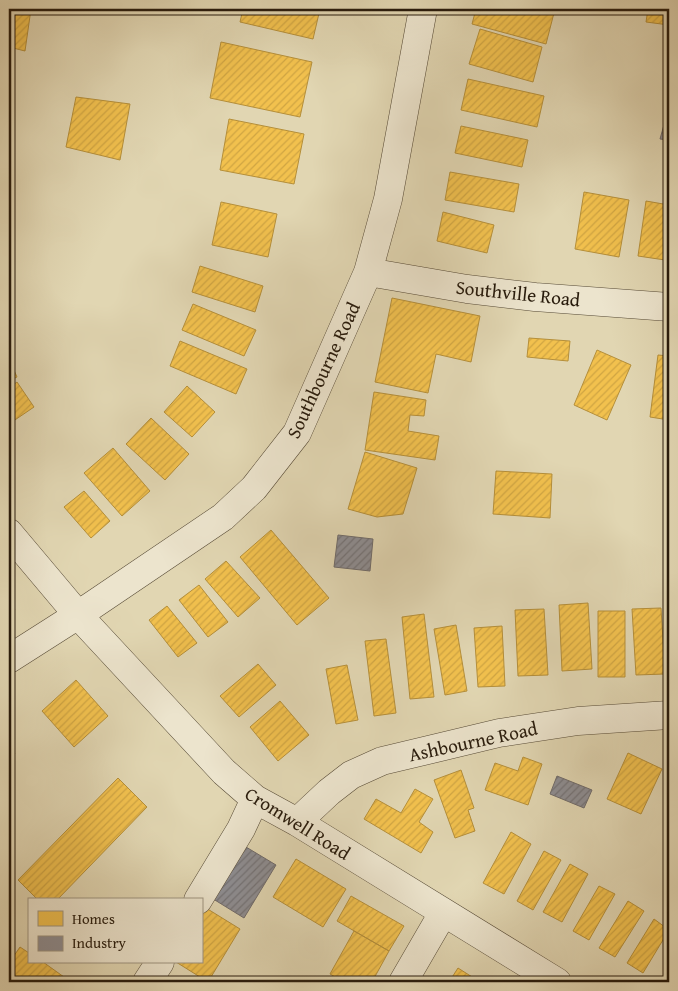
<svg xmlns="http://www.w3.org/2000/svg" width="678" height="991" font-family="'Gentium Book Plus',serif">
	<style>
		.homes { fill: url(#homes-hatch); stroke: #b58f3a }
		.industry { fill: url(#industry-hatch); stroke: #6f6b6a }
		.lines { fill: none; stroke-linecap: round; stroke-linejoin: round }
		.minor-casing { stroke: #564a36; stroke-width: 29 }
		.minor { stroke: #ece4cd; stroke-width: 28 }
		.labels { text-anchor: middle; stroke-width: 5; stroke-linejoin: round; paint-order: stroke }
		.street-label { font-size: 19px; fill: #281b0c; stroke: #ece4cd }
	</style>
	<defs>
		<pattern id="homes-hatch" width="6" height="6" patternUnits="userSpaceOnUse" patternTransform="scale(1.25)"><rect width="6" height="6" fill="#f2c14e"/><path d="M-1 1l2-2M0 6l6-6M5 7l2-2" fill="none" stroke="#d0a543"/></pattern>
		<pattern id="industry-hatch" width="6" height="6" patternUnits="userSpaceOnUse" patternTransform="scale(1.25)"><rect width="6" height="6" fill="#8d8d92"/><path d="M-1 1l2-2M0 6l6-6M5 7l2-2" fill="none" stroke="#737276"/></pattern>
	</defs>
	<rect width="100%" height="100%" fill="#e1d6b2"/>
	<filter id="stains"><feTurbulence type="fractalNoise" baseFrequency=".004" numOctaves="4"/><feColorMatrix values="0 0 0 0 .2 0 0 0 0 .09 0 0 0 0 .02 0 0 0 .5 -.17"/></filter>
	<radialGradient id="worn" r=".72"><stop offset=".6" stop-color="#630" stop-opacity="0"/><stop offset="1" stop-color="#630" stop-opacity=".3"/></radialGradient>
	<path class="homes" d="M9,9h22l-6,42 -16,-4z
		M243,9h77l-7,30 -73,-17z
		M476,9h79l-9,35 -74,-20z
		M648,9h21v16l-23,-3z
		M480,29l62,18 -9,35 -64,-18z
		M221,42l91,20 -12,55 -90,-19z
		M468,79l76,17 -7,31 -76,-17z
		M76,97l54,7 -10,56 -54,-13z
		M229,119l75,15 -10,50 -74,-14z
		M461,126l67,14 -6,27 -67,-14z
		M450,172l69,12 -5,28 -69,-12z
		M584,192l45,8 -10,57 -44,-8z
		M646,201l23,4v28l-4,27 -27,-4z
		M221,202l56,12 -9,43 -56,-12z
		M443,212l51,13 -7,28 -50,-12z
		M200,266l63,20 -8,26 -63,-20z
		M392,298l88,18 -9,46 -35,-8 -8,39 -53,-11z
		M193,304l63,26 -12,26 -62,-26z
		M529,338l41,3 -2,20 -41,-4z
		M180,341l67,28 -11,25 -66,-28z
		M597,350l34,15 -24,55 -33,-15z
		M658,355l11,1v64l-19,-3z
		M9,359l8,18 -8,4z
		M17,382l17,25 -25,17v-36z
		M187,386l28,26 -23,25 -28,-25z
		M374,392l52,8 -2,16 -14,-1 -2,16 31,5 -4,24 -70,-10z
		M151,418l38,36 -24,26 -39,-36z
		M113,448l37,43 -28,25 -38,-43z
		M365,452l52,16 -14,46 -26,3 -29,-8z
		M496,471l56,3 -2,44 -57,-4z
		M84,491l26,30 -19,17 -27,-31z
		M271,530l58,68 -32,27 -57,-68z
		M226,561l34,37 -22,19 -33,-38z
		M199,585l29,37 -20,15 -29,-37z
		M9,602l6,8 -6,5z
		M588,603l4,66 -30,2 -3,-66z
		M167,606l30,37 -19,14 -29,-37z
		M661,608l4,66 -29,1 -4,-66z
		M544,609l4,66 -30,1 -3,-66z
		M598,611h27v66h-27z
		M424,614l10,83 -24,2 -8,-82z
		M456,625l11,66 -22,4 -11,-66z
		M502,626l3,60 -27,1 -4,-59z
		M386,639l10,74 -22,3 -9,-75z
		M258,664l18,21 -37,32 -19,-21z
		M347,665l11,55 -22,4 -10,-55z
		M76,680l32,36 -34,31 -32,-36z
		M280,701l29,34 -31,26 -28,-34z
		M9,745l6,9 -6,4z
		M628,753l34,16 -21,45 -34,-15z
		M523,757l19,7 -14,41 -43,-15 10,-27 23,8z
		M461,770l13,38 -6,2 7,21 -20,7 -21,-58z
		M118,778l29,29 -90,93h-19l-20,-20z
		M415,789l18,10 -14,23 14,10 -12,21 -57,-34 12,-20 25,14z
		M511,832l20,12 -27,50 -21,-11z
		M544,851l17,9 -28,50 -16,-9z
		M296,859l50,30 -23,38 -50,-30z
		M570,864l18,10 -26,48 -19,-10z
		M599,886l16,8 -26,46 -16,-9z
		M351,896l53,30 -15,25 -52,-30z
		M628,901l16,10 -29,46 -16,-9z
		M206,908l34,21 -32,53 -32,-20h25v-46z
		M654,919l15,11 -26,43 -16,-10z
		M354,931l35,20 -17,31h-28l-14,-8z
		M20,947l9,6v9h14l28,20h-61l-1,-19z
		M458,968l22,14h-31z"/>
	<path class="industry" d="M667,114h2v26l-9,-1z
		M338,535l35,4 -3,32 -36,-4z
		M557,776l35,14 -8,18 -34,-14z
		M241,844l35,21 -32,53 -34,-21z"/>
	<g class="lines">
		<defs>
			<path id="minor" d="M368,272l99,17 68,8 134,10
				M9,533l69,82 146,157 31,27 42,23 260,160
				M9,659l69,-44 145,-98 31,-29 43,-55 71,-161 20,-73 35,-190
				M297,822l32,-30 22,-17 31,-14 117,-28 79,-12 91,-6
				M198,900l43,-71 14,-30
				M147,982l13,-20
				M403,982l40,-69"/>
		</defs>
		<use href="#minor" class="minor-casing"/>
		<use href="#minor" class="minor"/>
	</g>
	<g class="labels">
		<g class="street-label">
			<text transform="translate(518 293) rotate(6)" y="7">Southville Road</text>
			<text transform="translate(323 370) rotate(-65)" y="7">Southbourne Road</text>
			<text transform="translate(473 741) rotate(-12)" y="7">Ashbourne Road</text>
			<text transform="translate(298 823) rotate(32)" y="7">Cromwell Road</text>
		</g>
	</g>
	<rect width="678" height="991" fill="none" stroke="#e1d6b2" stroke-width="30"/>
	<rect x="10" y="10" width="658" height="971" fill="none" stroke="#281b0c" stroke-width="2.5"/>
	<rect x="15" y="15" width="648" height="961" fill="none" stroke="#281b0c"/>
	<rect x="28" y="898" width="175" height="65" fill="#ece4cd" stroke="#9e9480"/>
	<rect x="38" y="911" width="25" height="15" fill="#f2c14e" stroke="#9e9480"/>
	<text x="72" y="924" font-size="15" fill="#281b0c">Homes</text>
	<rect x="38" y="936" width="25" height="15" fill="#8d8d92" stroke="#9e9480"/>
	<text x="72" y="948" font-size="15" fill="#281b0c">Industry</text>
	<rect width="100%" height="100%" filter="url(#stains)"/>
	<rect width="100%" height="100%" fill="url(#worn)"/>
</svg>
